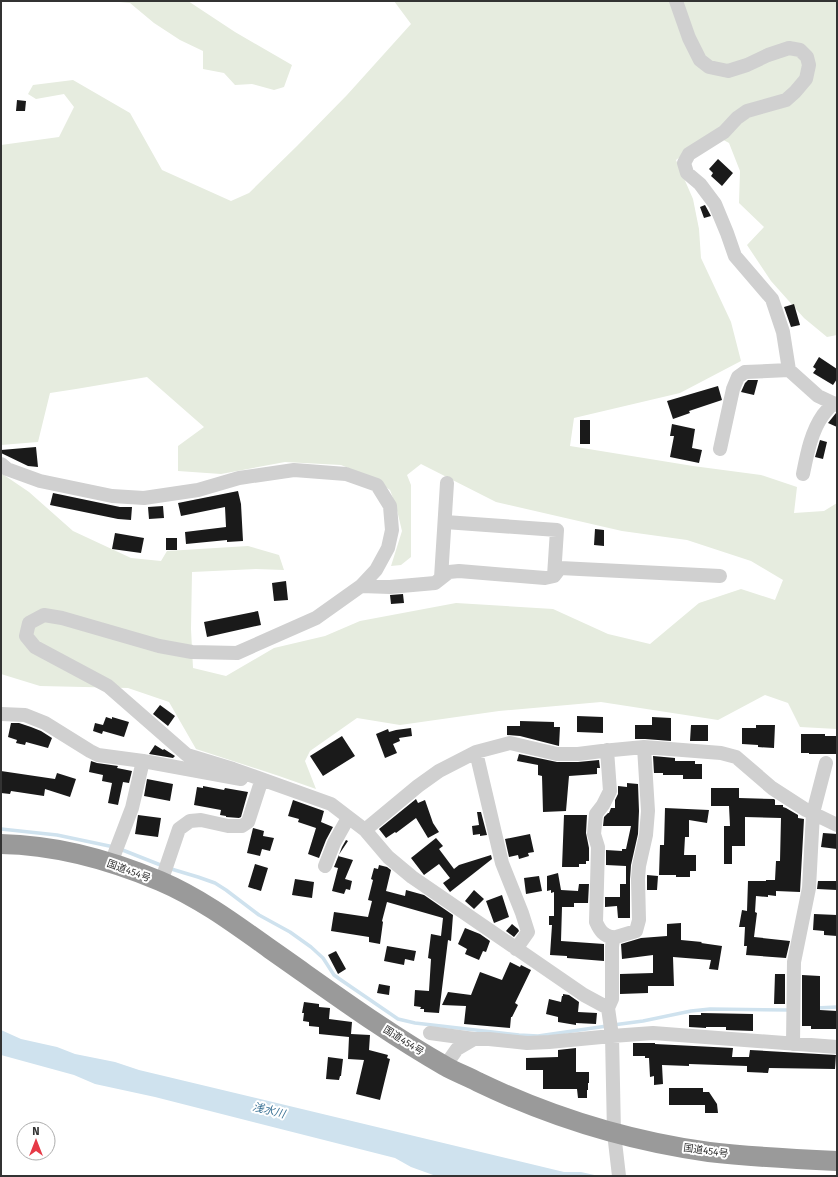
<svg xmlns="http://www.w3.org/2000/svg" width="838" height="1177" font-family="'Fira Sans','Noto Sans JP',sans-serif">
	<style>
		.green { fill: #e6ecdf }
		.water { fill: #cfe2ee }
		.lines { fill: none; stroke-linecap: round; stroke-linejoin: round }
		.stream { stroke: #cfe2ee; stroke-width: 3.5 }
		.building { fill: #1a1a1a }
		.minor { stroke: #d0d0d0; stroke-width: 14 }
		.highway { stroke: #9a9a9a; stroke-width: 20 }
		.labels { text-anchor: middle; stroke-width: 4; stroke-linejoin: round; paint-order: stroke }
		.street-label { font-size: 10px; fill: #333; stroke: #fff }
		.water-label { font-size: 11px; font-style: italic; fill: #3f7597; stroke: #fff }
	</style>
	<rect width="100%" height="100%" fill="#fff"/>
	<path class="green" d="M109,1h79l47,31 57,33 -8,22 -10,3 -22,-6 -17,1 -11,-12 -21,-4v-18l-23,-11 -26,-17 -24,-20z
		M394,1h443v334l-10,2 -23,-19 -33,-37 -24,-36 17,-18 -25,-24 1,-32 -11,-28 -11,-6 -21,7 -21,16 17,39 6,30 2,29 30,64 10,39 -61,32 -106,25 -4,28 123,20 68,9 36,12 -3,26 30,-2 13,-8v226l-37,-2 -12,-24 -23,-8 -47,25 -117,-18 -102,9 -99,14 -43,-7 -47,33 -5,10 11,28 -37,-13 -83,-27 -27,-47 -41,-14 -88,-2 -39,-12v-201l28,19 44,39 58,27 30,3 6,-10 81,-5 31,9 5,15 -28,-1 -64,3 -1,57 2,39 33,8 48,-28 51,-12 35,-15 96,-18 97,6 55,25 42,10 49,-41 42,-14 34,11 8,-20 -32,-19 -64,-21 -65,-9 -126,-29 -75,-38 -14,11 4,10v72l-10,8 -10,1 11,-35 -6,-25 -6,-16 -17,-12 -32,-13 -56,-3 -64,12 -43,-3v-25l26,-19 -57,-50 -71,12 -26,4 -12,49 -37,3v-300l58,-8 15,-30 -10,-13 -28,5 -8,-5 5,-9 40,-5 57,33 32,57 69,31 18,-8 48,-47 50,-51 64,-71z"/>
	<path class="water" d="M1,1030l20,9 36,8 18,7 40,8 24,8 425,102h17l18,4h-163l-25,-9 -16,-9 -240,-61 -60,-13 -21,-9 -73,-20z"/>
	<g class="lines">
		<path class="stream" d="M1,829l56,6 57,12
			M120,849l43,17
			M168,868l30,9 17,6 11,7 33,25 31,17 21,15 12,11 11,17 7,5 57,39 17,4 104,12 19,1 69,-10
			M816,1008l21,-1
			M613,1025l30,-4 48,-10 19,-2 80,1"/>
	</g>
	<path class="building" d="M17,100l9,1 -1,10h-9z
		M718,159l15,14 -11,13 -11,-10 2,-3 -4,-4z
		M705,205l6,11 -7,2 -4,-11z
		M794,304l6,21 -9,2 -7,-20z
		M819,357l18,12v10l-4,6 -20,-12 3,-4 -3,-2z
		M748,380h10l-4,15 -13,-3 4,-9z
		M718,386l4,14 -33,11 1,2 -17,6 -6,-18z
		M836,413h1v14l-9,-4z
		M580,420h10v24h-10z
		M672,424l23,5 -3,19 10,2 -3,13 -29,-6 4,-21h-4z
		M820,440l7,2 -4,17 -8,-2z
		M36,447l2,20 -10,-1 -27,-13v-3z
		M238,491l3,13 2,37 -16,1v-2l-41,4 -1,-12 41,-5 -1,-20 -44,9 -3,-13z
		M53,493l67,14h12l-1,13 -13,-1 -68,-14z
		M163,506l1,12 -15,1 -1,-12z
		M595,529l9,1v16l-10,-1z
		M115,533l29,5 -3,15 -29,-4z
		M166,538h11v12h-11z
		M286,581l2,19 -14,1 -2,-18z
		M403,594l1,9 -13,1 -1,-9z
		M258,611l3,14 -54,12 -3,-15z
		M160,705l15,11 -7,10 -15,-12z
		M577,716l26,1v16l-26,-1z
		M106,717l6,2v-2l17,5 -5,15 -21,-6 -1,3 -9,-3 2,-8 8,2z
		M652,717l19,1v23l-26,-2h-10v-14h17z
		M520,721l34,1v5h6l-1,19 -39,-10 -13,-1v-9h13z
		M11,723h8l12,4 10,4 11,7 -4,10 -22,-6 -1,3 -9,-2 1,-3 -9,-3z
		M691,725h17v16h-18z
		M756,725h19l-1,23 -16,-1v-2l-16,-1v-16h14z
		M411,728l1,8 -13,2 1,3 -7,3 4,9 -12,5 -9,-24 12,-5 1,3 7,-2z
		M801,734h24v2h12v18h-28v-1h-8z
		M342,736l13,20 -32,20 -13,-20z
		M155,745l8,5 1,-1 11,7 -2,2 -24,-4z
		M519,754l38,8h21l21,-2 1,8h-3v6l-28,2 -3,35 -23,1 -1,-36 -4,-1v-10l-21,-4z
		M653,756l22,2v3h20v3h7v15h-19v-4h-20v-2h-9z
		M91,761l6,2 21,3 -1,2 15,3 -3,12 -6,-1 -5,23 -10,-2 4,-20 -10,-2 1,-6 -14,-3z
		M1,771l54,8 2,-6 19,6 -6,18 -25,-8 -1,7 -33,-5 -1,3 -9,-1z
		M147,779l26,5 -3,17 -26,-5z
		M627,783l11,1 1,27 -1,23 -7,31 -1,14v39h-12l-1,-12 -12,1v-10h15v-13h6v-18l-20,-1v-15l16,1v-2h4l5,-23h-28l1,-9 4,-4h1l2,-5h4v-8l3,-6v-8l9,1z
		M203,786l21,4 1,-2 23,4 -7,25 -2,1 -13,-1v-1l-6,-1 1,-5 -27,-5 3,-18 6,1z
		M711,788h28v10l35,1 1,1v5h8v2l3,1 12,7v3l6,1 -4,73 -24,-1v5l-8,-1v2l-12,-1 -1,16 2,1 -3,24 36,4 -4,17 -40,-3 1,-9h-3l1,-19h-6l3,-17 5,1 1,-30h18v-1h9l1,-19h4l1,-43 -36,-1v29h-13v18h-8v-38h6l-1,-20h-18z
		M416,799l2,4 7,-3 8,23 6,9 -11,6 -12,-20 -20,15 -1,-1 -9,6 -7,-9z
		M293,800l31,11 -3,11 12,5 -7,13 -7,18 -11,-4 8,-26 -18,-6 1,-3 -11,-3z
		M665,808l44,2 -2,13 -18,-3v17h-4l-1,18h12v16h-6v6h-14v-2h-17l1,-30h4z
		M477,812h4l6,23 -7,1v-2l-7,1 -1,-9 7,-1z
		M138,815l23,3 -3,19 -23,-3z
		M564,815h23l-1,18 3,15v13h-3v3h-7v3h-17z
		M253,828l11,3 -1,5 11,2 -4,13 -8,-2 -2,7 -13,-3z
		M823,833l14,1v15l-16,-2z
		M530,834l4,18 -6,1 1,3 -10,3 -1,-4 -9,2 -4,-18z
		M436,838l7,8 -4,3 15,20 5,-4 32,-10 1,4 -42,33 -7,-9 7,-5 -11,-14 -15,11 -13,-17z
		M346,840l2,1 -10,15 15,4 -8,19 7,2 -2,9 -4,-1 -2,5 -12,-3 6,-23 -4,-1 8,-20z
		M255,864l13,4 -7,23 -13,-4z
		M379,865l8,2 4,3 -5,21 19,5 1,-6 18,5 29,20 -2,26 -3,-1 -9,73 -15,-1v-3h-4l1,-2 -7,-1 1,-16 14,1 2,-32 -3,-1 3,-24 10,2 2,-18 -56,-16 -5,19 1,1 -3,22 -11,-2v-5l-38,-6 3,-19 34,5 4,-16 -4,-1 5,-20 -2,-1 3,-11 4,1z
		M558,873l3,17 17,1 1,-7h10l-1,19h-14v4h-12l-1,34 43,3v17l-37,-3v-2l-17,-1 2,-30h-3v-9h5v-24l-3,1v-3l-4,1v-15z
		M647,875l11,1 -1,14h-10z
		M539,876l3,15 -16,3 -2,-16z
		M295,879l19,3 -2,16 -20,-3z
		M818,881h19v9l-20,-1z
		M474,890l10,9 -10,10 -9,-8z
		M502,895l7,22 -15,6 -8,-22z
		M814,914l23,1v21l-13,-1v-4l-11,-1z
		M681,923v17l21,2 -1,1 21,3 -4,24 -9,-1 2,-9 -38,-3 1,29h-26v7l-28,1v-20l33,-1v-18l-31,4 -1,-15 20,-6 26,-2v-12z
		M512,924l6,5 1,2 -5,6 -8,-6z
		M465,928l15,6 10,7 -4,11 -3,-1 -4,9 -14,-6 2,-5 -9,-5z
		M387,946l29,5 -2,10 -9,-2 -1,6 -20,-4z
		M336,951l10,18 -8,5 -10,-19z
		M510,962l10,5 1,-2 10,5 -16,33 3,2 -6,12h-1l-1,11 -46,-4 2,-18 -24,-1 6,-13 23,3 9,-23 22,8z
		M775,974h10v30h-11z
		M802,975l18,1v34l17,1v18h-26v-3h-9z
		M379,984l11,2 -1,9 -12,-2z
		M563,994l6,1 10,7 -1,10 19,1 -1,11 -20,-1v2l-18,-3v-5l-12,-3 3,-15 12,3 1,-6h1z
		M304,1002l15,2v3l11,1 -1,11 23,3 -1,12 19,1 -1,15 19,5 -1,3 3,1 -10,41 -24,-6 8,-34 -16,-1 1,-22 -30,-3v-7l-10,-1v-4l-6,-1 1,-8h-2z
		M701,1013l52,1v17l-27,-1v-3h-20v1l-17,-1v-12h12z
		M633,1043h22v1l78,4 -1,9h17l1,-7 86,5 -1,14 -66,-1 -1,5 -21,-1v-6l-58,-2v2l-27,-1 1,19 -9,1v-9l-4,1 -1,-19h-4v-2h-12z
		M576,1048v24h13v11h-1v7h-1v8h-9l-1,-9h-34v-19h-17v-12l32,-1v-7z
		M328,1057l15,2 -2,17h-1l-1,4 -13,-1z
		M669,1088h34v4h6l8,12 1,9h-13v-8h-36z"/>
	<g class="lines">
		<path class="minor" d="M676,1l13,37 11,22 9,7 19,4 19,-6 21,-10 21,-7 11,2 7,7 2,8 -3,14 -11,13 -9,8 -39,11 -10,7 -13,14 -35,22 -5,9 3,10 13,11 15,20 12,29 8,23 37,43 11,33 6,38 29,26 19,9
			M720,449l13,-60 5,-12 7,-5 44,-2
			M1,464l6,5 33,12 72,15 32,2 54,-8 41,-12 55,-8 52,4 31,11 13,21 2,24 -4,18 -12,22 -15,16 -45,32 -79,35 -45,-1 -33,-6 -97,-28 -18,-3 -15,8 -3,13 9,11 73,39 79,69 46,14 98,35 34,26 23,27 24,20 172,118 24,13 4,28 2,97 5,43
			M803,474c4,-20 8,-42 20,-59 3,-4 7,-8 10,-12
			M445,522l112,8 -3,46
			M441,578l6,-95
			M361,586l29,1 45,-4 14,-11 10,-1 86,7 9,-2 6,-8 160,8
			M1,714l24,1 20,8 45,28 8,4 45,6 98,18
			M607,750l3,41 -7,14 -7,9 -2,20 4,13 -2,75c4,9 7,13 17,16
			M476,752l26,111 20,50 6,19 -12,17
			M365,830l53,-44 21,-15 37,-19 34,-9 47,11h21l24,-3 42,-4 77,6 15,4 36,31 34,22 31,15
			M111,863l21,-55 11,-47
			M325,866l9,-23 14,-25
			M161,882l18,-53 11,-8 11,-1 27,6h14l6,-4 13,-40
			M608,1008l4,-9v-52l1,-9 23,-7 3,-11 -1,-41 1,-13 7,-31 2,-24 -4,-64
			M430,1033l44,6
			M793,1044l1,-82 15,-74 4,-75 13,-50
			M445,1066l12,-17 17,-10h15l38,4 22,-1 63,-6 41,-3 184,14"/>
		<path class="highway" d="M1,844c55,1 109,16 159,37 40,17 75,43 110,68 56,39 115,83 175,117 10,6 22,10 33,16 73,35 151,59 231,70 42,5 85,7 128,9"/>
	</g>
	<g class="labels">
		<g class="street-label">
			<text transform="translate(129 870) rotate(20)" y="4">国道454号</text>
			<text transform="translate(404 1040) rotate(32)" y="4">国道454号</text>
			<text transform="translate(706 1150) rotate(8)" y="4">国道454号</text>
		</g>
		<g class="water-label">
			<text transform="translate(269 1110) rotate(14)" y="4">浅水川</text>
		</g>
	</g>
	<rect width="838" height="1177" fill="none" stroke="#333333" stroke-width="4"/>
	<g transform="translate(36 1141)"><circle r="19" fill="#ffffff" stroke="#adadad"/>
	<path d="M0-3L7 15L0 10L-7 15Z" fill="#e63946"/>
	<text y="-6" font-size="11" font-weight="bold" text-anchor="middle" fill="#333333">N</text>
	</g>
</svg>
